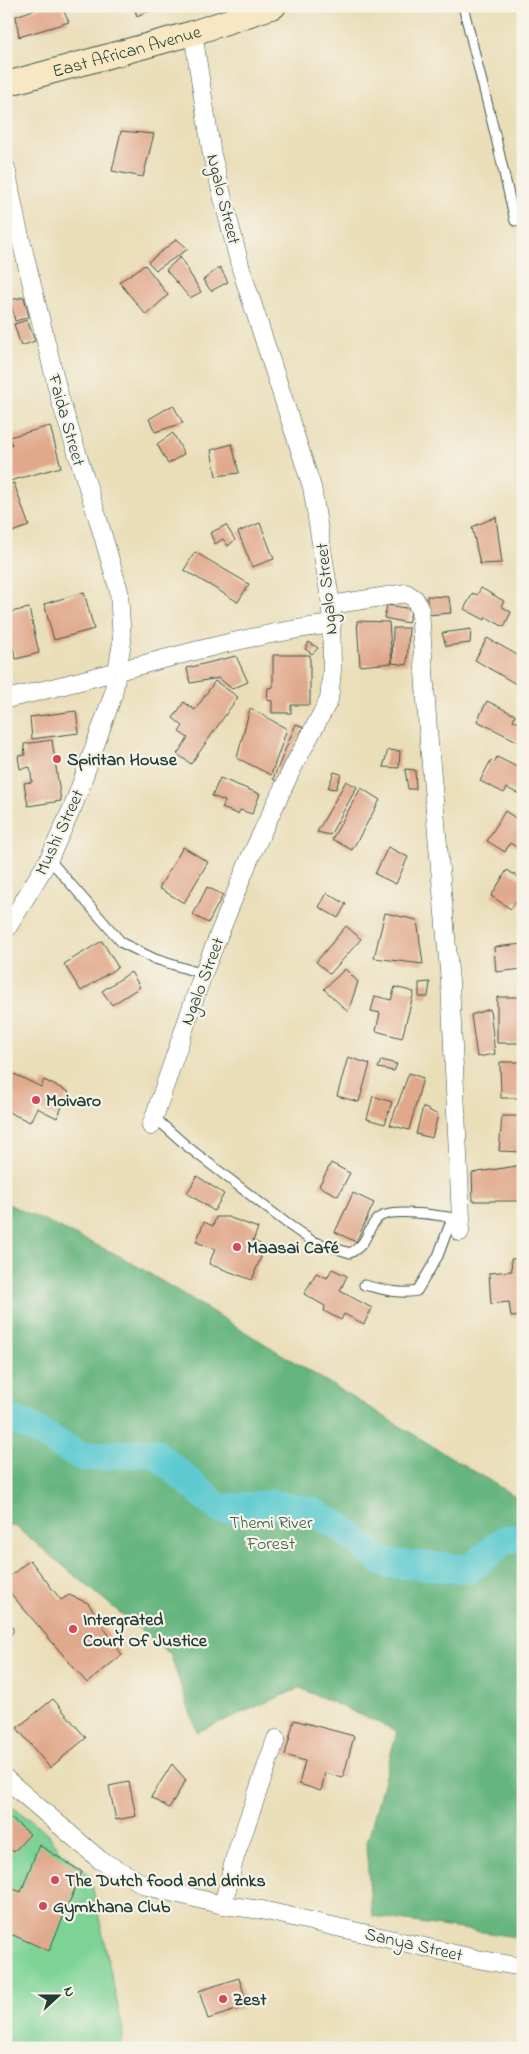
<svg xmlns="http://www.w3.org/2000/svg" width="529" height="2054" font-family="'Indie Flower',sans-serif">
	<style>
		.green { fill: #7dd396; stroke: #4e8865 }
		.forest { fill: #66b57f; stroke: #42795a }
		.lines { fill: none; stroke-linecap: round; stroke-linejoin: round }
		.river { stroke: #5dcad0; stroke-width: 29 }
		.building { fill: #e1a98c }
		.lane-casing { stroke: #3d5548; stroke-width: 11 }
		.street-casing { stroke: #3d5548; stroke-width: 19 }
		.secondary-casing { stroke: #3d5548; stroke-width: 26 }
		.lane { stroke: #fff; stroke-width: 9 }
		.street { stroke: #fff; stroke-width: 18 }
		.secondary { stroke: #f7e8c3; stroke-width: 24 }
		.poi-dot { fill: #d1495b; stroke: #f7f3e8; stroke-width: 2 }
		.labels { text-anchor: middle; stroke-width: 4.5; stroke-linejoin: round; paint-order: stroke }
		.street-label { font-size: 18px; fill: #1f3d34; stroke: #f7f3e8 }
		.poi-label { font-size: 18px; font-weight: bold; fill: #1f3d34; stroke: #f7f3e8; text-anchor: start }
		.park-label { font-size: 18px; fill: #325b48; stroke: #f7f3e8 }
	</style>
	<rect width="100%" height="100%" fill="#f7f3e8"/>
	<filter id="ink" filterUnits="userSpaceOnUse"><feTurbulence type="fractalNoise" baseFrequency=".02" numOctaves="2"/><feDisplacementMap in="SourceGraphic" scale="10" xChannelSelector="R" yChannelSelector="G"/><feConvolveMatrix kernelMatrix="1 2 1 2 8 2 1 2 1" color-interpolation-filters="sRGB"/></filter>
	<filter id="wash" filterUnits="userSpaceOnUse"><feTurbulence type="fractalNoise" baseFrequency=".0096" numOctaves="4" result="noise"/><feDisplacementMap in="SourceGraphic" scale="20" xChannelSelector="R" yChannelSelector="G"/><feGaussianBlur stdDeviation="1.12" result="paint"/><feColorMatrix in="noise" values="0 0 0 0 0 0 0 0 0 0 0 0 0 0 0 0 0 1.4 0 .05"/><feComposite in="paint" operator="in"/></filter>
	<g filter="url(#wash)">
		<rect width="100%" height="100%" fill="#eadeb9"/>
		<path class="green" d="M6,1802l40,30 14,18 30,25 34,160 -6,13h-112z"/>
		<path class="forest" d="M6,1203l116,54 401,244v437l-151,-22 -6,-69 31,-116 -97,-43 -103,44 -27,-78 -155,-128 -9,-1z"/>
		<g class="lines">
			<path class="river" d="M6,1418l20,7 56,32 72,-5 66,57 52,-5 39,7 28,15 44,37 87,6 34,-29 19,-3"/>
		</g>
		<g id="blocks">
			<path class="building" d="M45,6h16l8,16 -50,15 -3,-21z
				M137,6h10l2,5 -12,5 -3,-9z
				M121,131l33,3 -11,43 -31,-6z
				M177,239l11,10 -32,21 -8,-8z
				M180,257l21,35 -11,6 -24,-28z
				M145,265l23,30 -22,20 -27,-33z
				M220,267l8,15 -17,9 -8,-11z
				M24,297l5,20 -14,4 -5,-21z
				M27,320l8,21 -14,5 -7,-22z
				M173,405l10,18 -28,9 -6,-13z
				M50,426l11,41 -55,15v-35l6,-2 -3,-8z
				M173,433l11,21 -16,10 -11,-20z
				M232,444l7,29 -23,3 -5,-26z
				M14,483l15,43 -23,8v-48z
				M496,517l6,46 -22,1 -8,-37z
				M260,523l14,36 -22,8 -14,-35z
				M226,525l9,15 -7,6 -5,-7 -8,5 -5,-11z
				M195,552l54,32 -11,18 -54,-32z
				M481,588l23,13 -3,5 10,6 -7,15 -18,-10 -1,3 -21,-11 9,-16 4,2z
				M84,592l10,37 -40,11 -10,-36z
				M427,596l22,1 2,16 -24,2z
				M387,605l25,4 -4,14 -24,-5z
				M29,608l10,45 -23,6 -3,-11 -7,2v-37z
				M357,621l32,1 3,41 -32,3z
				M393,628h16l-2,37 -15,-2z
				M471,629l-1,14 -24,3 -4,-13z
				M487,638l36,20v14l-7,12 -41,-24z
				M309,642l9,6 -6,6 -7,-5z
				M273,655h37v50h-19v8h-19v-12l-5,-1 1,-12 5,-1z
				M236,656l12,26 -16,7 -13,-11 -29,5 -3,-15z
				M215,681l23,16 -47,67 -14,-10 11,-16 -9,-6 4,-6 -10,-8 11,-16 11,8z
				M487,701l28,14 -2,5 6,3 2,-4 2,1v24l-46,-23z
				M250,708l37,21 -16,46 -34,-17z
				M76,711l3,22 -47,6 -2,-22z
				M296,724l7,3 -22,56 -8,-4z
				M52,740l9,61 -33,5 -4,-23 8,-1 -2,-15 -10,2 -2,-13 7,-1 -1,-11z
				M388,750l12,1 -1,17 -16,-1z
				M497,757l26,13v26l-16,-8 -3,5 -24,-12 11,-21 3,3z
				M405,769l10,1 1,19h-8z
				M334,772l7,2 -5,15 -8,-1z
				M220,778l40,16 -8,20 -12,-4 -2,4 -16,-6 3,-7 -13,-5z
				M346,781l11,6 -27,48 -13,-3z
				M361,788l19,12 -28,50 -20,-11z
				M505,811l18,12 -2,10 2,18 -13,-8 -5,9 -18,-11z
				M183,847l25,15 -24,41 -25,-15z
				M388,847l20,10 -12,27 -21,-10z
				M507,870l16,10v26l-7,-5 -5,8 -20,-13z
				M207,887l16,8 -15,28 -15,-8z
				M327,893l19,11 -8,14 -19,-11z
				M385,913l32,7 6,44 -49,-6z
				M346,926l15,13 -31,35 -14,-12z
				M102,941l16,26 -37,24 -17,-27z
				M523,944v25l-27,3 -2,-25z
				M345,969l13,13 -10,30 -24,-23z
				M131,972l9,15 -28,18 -10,-14z
				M430,982l-2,15h-9v-14z
				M395,987l19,5 -12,46 -26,-7 4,-18 -9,-2 4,-15 16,4z
				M497,997h26v22h-3v24h-23z
				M490,1009l5,45 -18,3 -6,-42z
				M348,1057l22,7 -11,38 -22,-6z
				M381,1060l16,4 -3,7 -16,-3z
				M500,1062h23v36h-22z
				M6,1070l35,17 3,-7 25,12 -12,26 -20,-10 -7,14 -24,-11z
				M409,1073l14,5 -14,52 -19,-5z
				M373,1096l19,6 -7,22 -18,-5z
				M423,1107l15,8 -6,23 -16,-4z
				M502,1116h21v36l-24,-1z
				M331,1163l19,10 -12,23 -19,-10z
				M523,1165v21l-3,15h-47l-1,-28z
				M197,1176l27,18 -10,17 -27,-18z
				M353,1193l21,10 -18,39 -21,-10z
				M216,1217h12l30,11 -5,13 12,5 -13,34 -43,-16 6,-15 -19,-7 8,-20 9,4z
				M523,1258v58l-12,1 -2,-15 -18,2 -2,-31 23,-2 -1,-12z
				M332,1269l15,7 -7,15 32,17 -8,16 -20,-10 -3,6 -17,-9 1,-5 -21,-12 12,-21 11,5z
				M30,1560l31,40 8,-5 19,8 34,52 -35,28 -81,-95v-9z
				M53,1699l33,39 -36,30 -33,-40z
				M294,1720l60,16 -11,42 -18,-5 -4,18 -22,-7 6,-23 -20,-6z
				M172,1764l14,16 -17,28 -18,-11z
				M129,1782l7,34 -20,4 -7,-34z
				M6,1814l24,20 -16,18 -8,-6z
				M39,1845l43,27 -33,79 -43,-19v-46l15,6z
				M239,1978l9,28 -40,13 -9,-28z"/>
		</g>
	</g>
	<g filter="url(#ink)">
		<use href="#blocks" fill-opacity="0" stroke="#3d5548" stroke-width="1"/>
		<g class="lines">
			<defs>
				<path id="lane" d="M463,6l32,128 20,87
					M49,859l73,84 33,16 48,15
					M154,1117l34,30 101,78 23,16 38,12c18,-9 15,-20 26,-33 11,-14 68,-4 85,-1
					M364,1285c17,4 36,10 53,6l21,-35 14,-38
					M6,1633l2,-3
					M518,2048l5,-1"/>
				<path id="street" d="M6,168l10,52 44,179 38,120 21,72 3,51 -9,53 -39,109 -25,55 -43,71
					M331,605l75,-12 9,6 5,11 8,121 22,251 11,237 -1,13
					M6,699c109,-24 215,-61 326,-75
					M151,1126l52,-152 46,-114 44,-93 36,-67 3,-30 -1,-65 -19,-118 -71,-218 -29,-114 -19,-122
					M6,1779l94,81 47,26 76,19 39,5 215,49 46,8
					M223,1905l12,-48 41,-118"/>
				<g id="secondary">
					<path id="s1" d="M6,84l187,-51 81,-27"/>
				</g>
			</defs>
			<use href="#lane" class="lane-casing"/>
			<use href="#street" class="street-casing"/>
			<use href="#secondary" class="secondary-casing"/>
			<use href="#lane" class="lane"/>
			<use href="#street" class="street"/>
			<use href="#secondary" class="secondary"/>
		</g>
	</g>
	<g class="poi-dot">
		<circle cx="57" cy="759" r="5"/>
		<circle cx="36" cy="1100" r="5"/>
		<circle cx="237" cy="1247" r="5"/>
		<circle cx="73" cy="1629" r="5"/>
		<circle cx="55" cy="1880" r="5"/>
		<circle cx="43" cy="1906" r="5"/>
		<circle cx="223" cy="1999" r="5"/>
	</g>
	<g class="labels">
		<g class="street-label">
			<text dy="6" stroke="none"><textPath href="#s1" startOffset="125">East African Avenue</textPath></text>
			<text transform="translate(224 199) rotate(76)" y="6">Ngalo Street</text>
			<text transform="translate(67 420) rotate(74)" y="6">Faida Street</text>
			<text transform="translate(326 589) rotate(-96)" y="6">Ngalo Street</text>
			<text transform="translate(59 832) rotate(-65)" y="6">Mushi Street</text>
			<text transform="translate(202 981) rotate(-69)" y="6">Ngalo Street</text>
			<text transform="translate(414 1944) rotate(13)" y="6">Sanya Street</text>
		</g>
		<g class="poi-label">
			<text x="67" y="765">Spiritan House</text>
			<text x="46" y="1106">Moivaro</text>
			<text x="247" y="1253">Maasai Café</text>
			<text x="83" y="1625">Intergrated<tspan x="83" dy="21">Court Of Justice</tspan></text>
			<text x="65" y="1886">The Dutch food and drinks</text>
			<text x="53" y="1912">Gymkhana Club</text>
			<text x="233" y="2005">Zest</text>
		</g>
		<g class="park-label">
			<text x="271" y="1528">Themi River<tspan x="271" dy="21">Forest</tspan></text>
		</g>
	</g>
	<rect width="529" height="2054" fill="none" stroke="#f7f3e8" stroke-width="25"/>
	<g transform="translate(58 1996) rotate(69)" stroke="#f7f3e8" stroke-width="4" paint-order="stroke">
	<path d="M0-4L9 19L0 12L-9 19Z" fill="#1f3d34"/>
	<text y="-8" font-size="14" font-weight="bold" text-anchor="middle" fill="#1f3d34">N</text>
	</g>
</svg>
